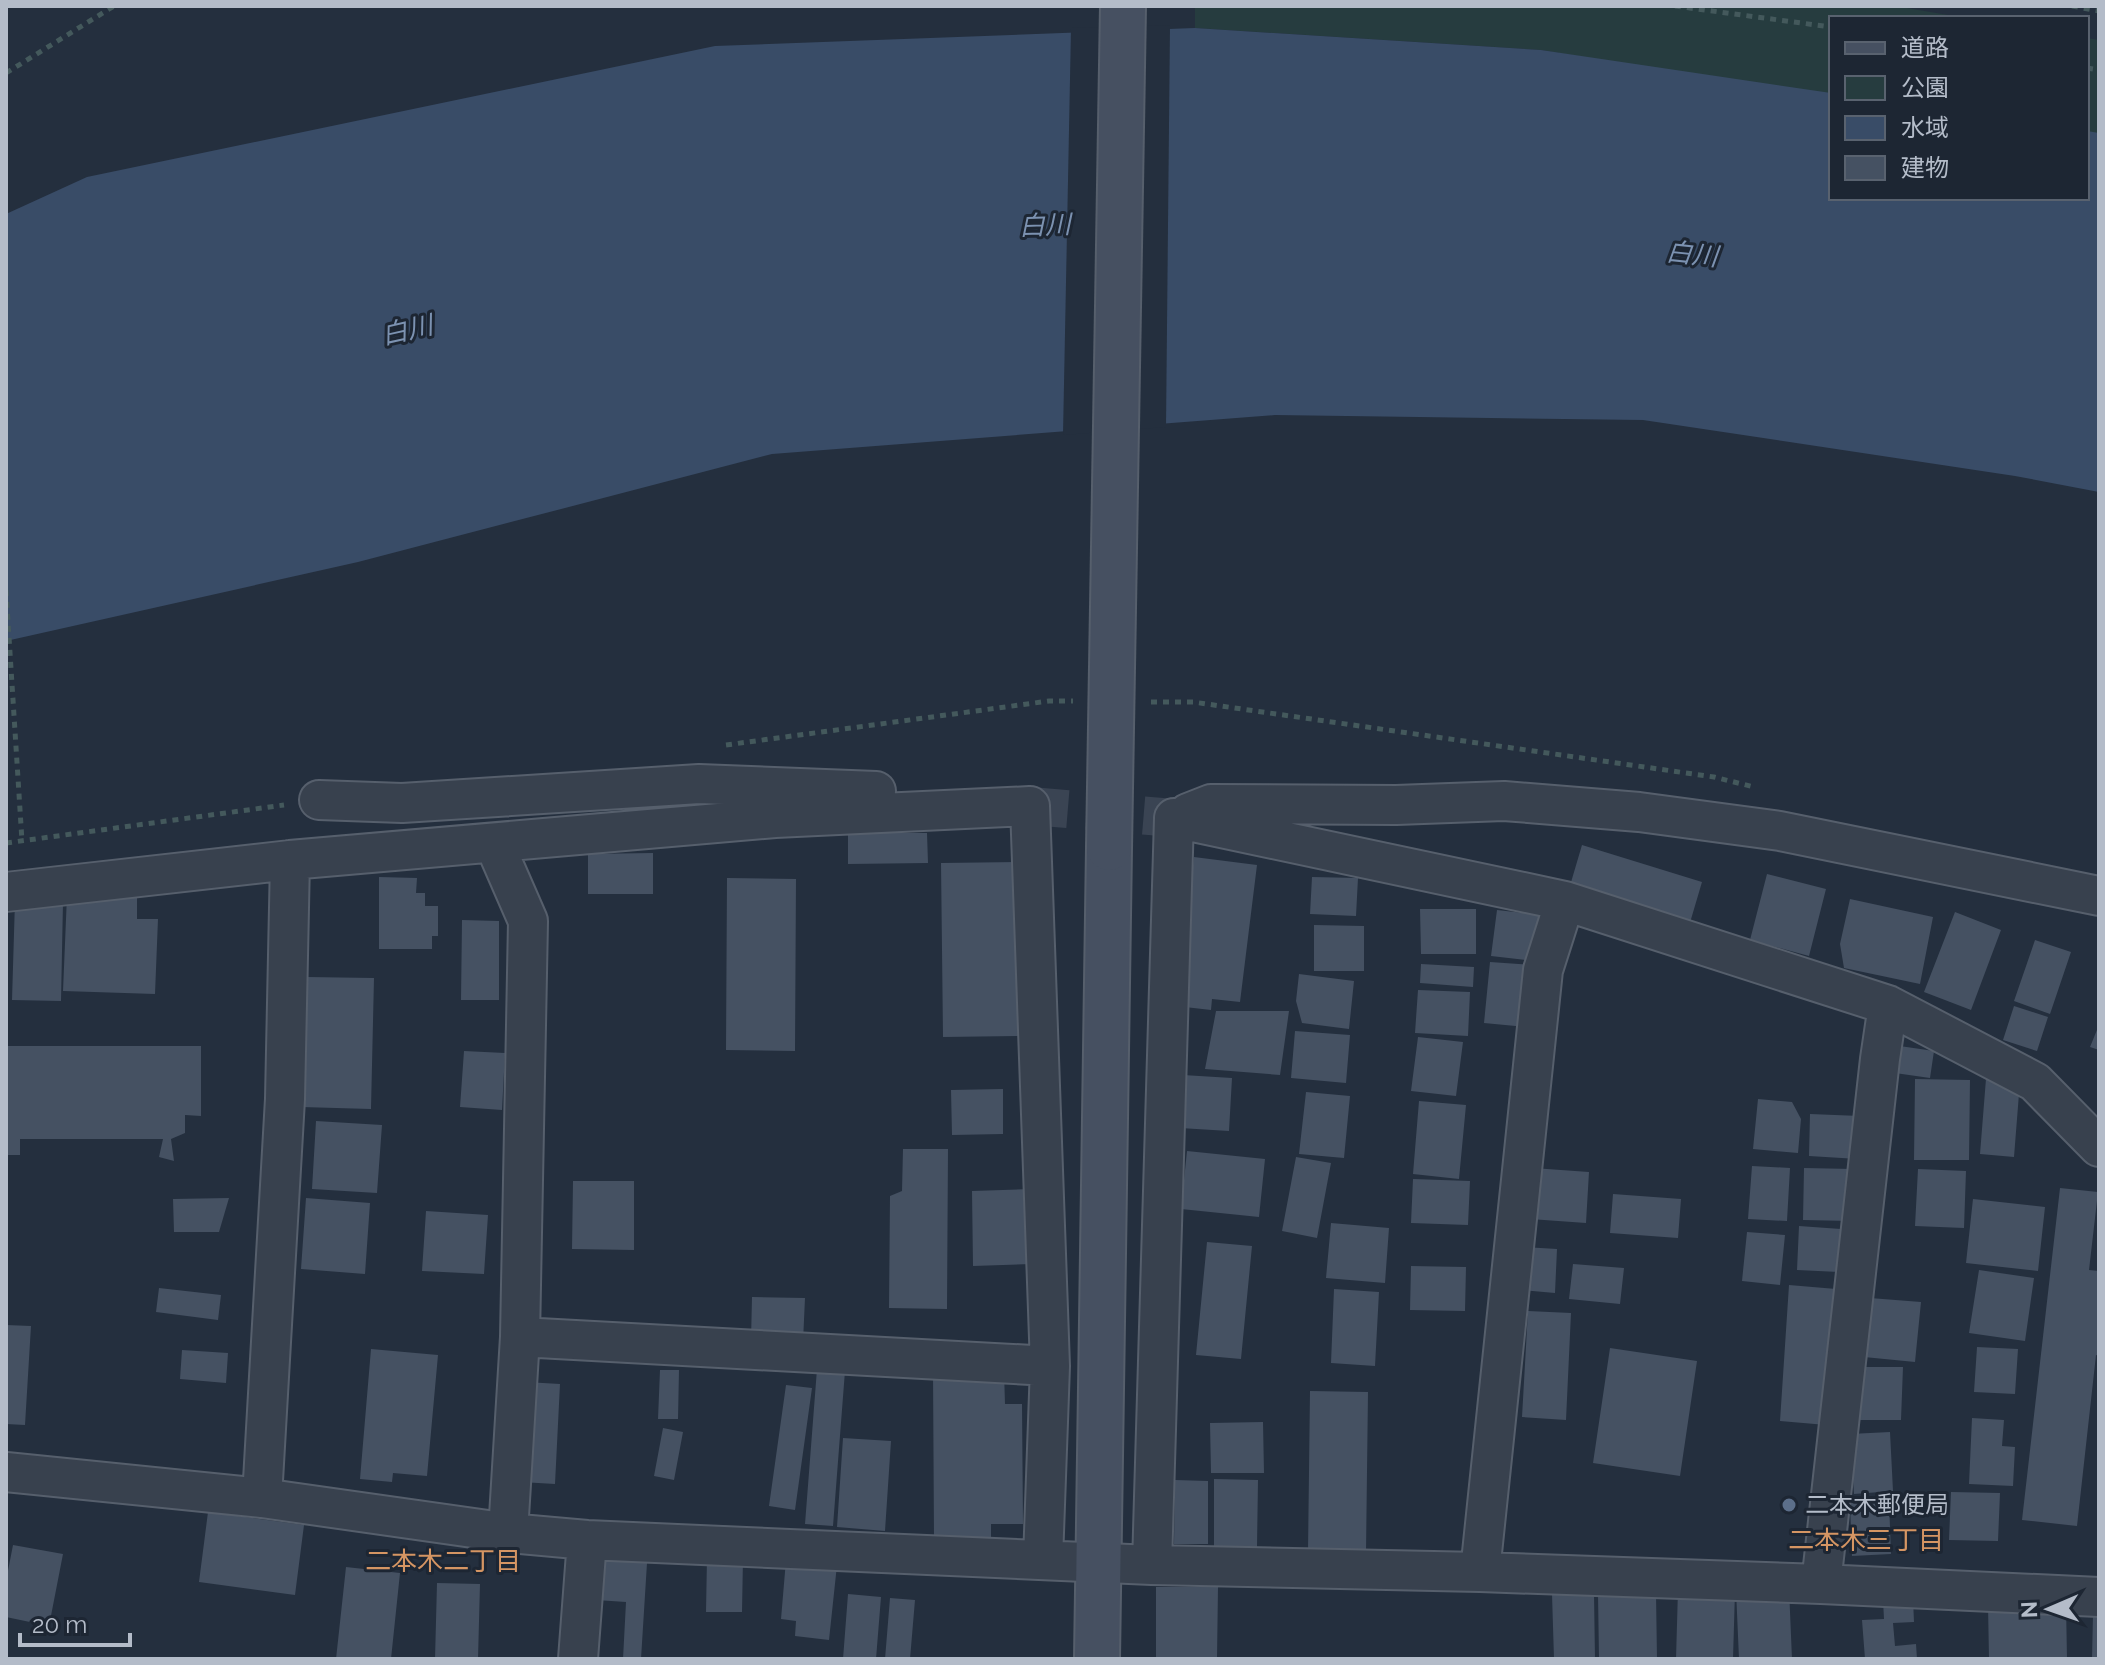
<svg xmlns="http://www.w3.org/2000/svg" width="2105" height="1665" font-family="Raleway,'Noto Sans JP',sans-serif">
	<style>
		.green { fill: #263c3f }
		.water { fill: #394c67 }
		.pier { fill: #242f3e }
		.building { fill: #455162 }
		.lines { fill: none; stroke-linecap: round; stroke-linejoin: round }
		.street-tunnel { stroke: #3a4453; stroke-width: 38; stroke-dasharray: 38 19; stroke-linecap: butt }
		.street-casing { stroke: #565f6c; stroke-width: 42 }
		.secondary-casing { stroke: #565f6c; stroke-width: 48 }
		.path { stroke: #44595c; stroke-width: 5; stroke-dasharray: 6 6; stroke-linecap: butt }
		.street { stroke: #38414e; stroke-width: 38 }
		.secondary { stroke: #465061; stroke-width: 44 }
		.secondary-bridge-casing { stroke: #565f6c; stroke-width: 48; stroke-linecap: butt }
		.secondary-bridge { stroke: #465061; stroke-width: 44 }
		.service-dot { fill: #5c6f8a; stroke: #1d2633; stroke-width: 3 }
		.labels { text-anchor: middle; stroke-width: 6; stroke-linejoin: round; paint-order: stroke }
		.poi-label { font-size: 24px; fill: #b4bcc9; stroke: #1d2633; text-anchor: start }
		.water-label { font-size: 26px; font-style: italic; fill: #7c92b1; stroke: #1d2633 }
		.neighbourhood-label { font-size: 26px; fill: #d59563; stroke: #1d2633 }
	</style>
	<rect width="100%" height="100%" fill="#242f3e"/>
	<path class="green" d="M1195,6h700l71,12h-135v80l-290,-48 -346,-22z
		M2087,38l12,2v103l-12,-2z"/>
	<path class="water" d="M1195,28l346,22 290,43v105h256v-67l12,2v359l-84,-16 -372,-56 -368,-5 -503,39 -414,108 -352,79v-427l81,-37 628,-131z"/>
	<path class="pier" d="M1170,25l-4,402 -103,8 8,-407z"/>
	<path class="building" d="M848,833h79l1,30 -80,1z
		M1582,845l120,37 -13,44 -120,-37z
		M653,853v41h-65v-40z
		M1194,857l63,8 -17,137 -28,-3 -1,11 -35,-4z
		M1018,862l3,174 -78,1 -2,-174z
		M1767,874l59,15 -17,67 -59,-16z
		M379,877l38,1 -1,15h9v13h13v30h-6v13h-53z
		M1312,877l46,1 -2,38 -46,-2z
		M727,878l69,1 -1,172 -69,-1z
		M67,895l70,3v21h21l-3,75 -92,-3z
		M1850,899l83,18 -13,67 -76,-16 -4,-24z
		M15,900l48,2 -2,99 -49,-1z
		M1420,909h56v45h-55z
		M1497,910l53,6 -6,46 -53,-6z
		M1955,912l46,18 -30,80 -47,-18z
		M462,920l37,1v79h-38z
		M1314,925l50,1v45h-50z
		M2035,940l36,12 -21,62 -36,-13z
		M1490,962l43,3 -6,62 -43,-4z
		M1421,964l53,3 -1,20 -53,-4z
		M1299,974l55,7 -5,48 -47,-6 -6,-22z
		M307,977l67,1 -3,131 -70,-2 -7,-54 12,-4z
		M1418,990l52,2 -2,44 -53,-3z
		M2014,1006l34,11 -11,34 -34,-11z
		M1216,1011h73l-9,64 -75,-6z
		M2099,1025v25l-9,-3z
		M1295,1031l55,4 -4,48 -55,-5z
		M1418,1037l45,5 -7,54 -45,-5z
		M1886,1044l48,7 -4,27 -49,-7z
		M6,1046h195v70l-16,-1v18l-14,6 3,22 -15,-4 4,-18h-143v16h-14z
		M464,1051l41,2 -3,57 -42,-3z
		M1987,1066l33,15 -6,76 -34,-3z
		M1183,1075l49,3 -3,53 -49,-3z
		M1915,1079l55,1 -1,80h-55z
		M1003,1089v45l-51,1 -1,-45z
		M1306,1092l44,4 -6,62 -45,-4z
		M1758,1099l34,3 9,17 -3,34 -45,-4z
		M1419,1101l47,4 -7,74 -46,-5z
		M1810,1114l50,2 -2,43 -49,-3z
		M316,1121l66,4 -5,68 -65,-4z
		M903,1149h45l-1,160 -58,-1 1,-112 12,-5z
		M1187,1151l78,8 -6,58 -78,-8z
		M1296,1157l35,6 -14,75 -35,-7z
		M1752,1166l38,2 -3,53 -39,-2z
		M1533,1168l56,4 -3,51 -56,-4z
		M1804,1168l49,1 -1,52 -49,-1z
		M1918,1169l48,2 -2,57 -49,-2z
		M1413,1179l57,2 -2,44 -57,-2z
		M573,1181h61v69l-62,-1z
		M2060,1188l38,4 -9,78 10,1v85l-3,-1 -19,171 -55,-6z
		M1030,1189l1,75 -58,2 -1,-75z
		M1613,1194l68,5 -3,39 -68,-5z
		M229,1198l-10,34h-45l-1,-33z
		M306,1198l64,5 -5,71 -64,-5z
		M1973,1199l72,8 -7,64 -72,-8z
		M426,1211l62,4 -4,59 -62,-3z
		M1331,1223l58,5 -4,55 -59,-5z
		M1799,1226l42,3 -2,43 -42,-2z
		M1747,1232l38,3 -5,50 -38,-4z
		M1207,1242l45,4 -11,113 -45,-4z
		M1523,1247l34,2 -2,44 -35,-3z
		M1573,1264l51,4 -4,36 -51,-5z
		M1411,1266l55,1 -1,44 -55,-1z
		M1979,1270l55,8 -9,63 -56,-8z
		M1789,1285l59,5 -10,136 -58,-5z
		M159,1288l62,7 -3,25 -62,-8z
		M1334,1289l45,3 -4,74 -44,-3z
		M752,1297l53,1 -2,44 -52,-2z
		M1870,1298l51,4 -6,60 -51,-5z
		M1528,1311l43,2 -5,107 -44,-3z
		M6,1325l25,1 -6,99 -19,-1z
		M1977,1347l41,2 -3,45 -41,-2z
		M1610,1348l87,13 -17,115 -87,-13z
		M371,1349l67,6 -11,121 -34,-3 -1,9 -32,-3z
		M182,1350l46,3 -2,30 -46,-4z
		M1860,1367h43l-2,53h-42z
		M817,1369l28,2 -12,155 -28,-2z
		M660,1370h19l-1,49h-20z
		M933,1371h71l1,33h17l1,120h-32v15h-57z
		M526,1382l34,2 -5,100 -34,-2z
		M786,1385l26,3 -17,122 -26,-4z
		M1310,1391l58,1 -2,161 -58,-1z
		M1972,1418l32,2 -2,26 13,1 -2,39 -44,-2z
		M1263,1422l1,51h-53l-1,-50z
		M663,1428l20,4 -9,48 -20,-4z
		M1890,1432l3,59 -39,3 -4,-60z
		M843,1438l48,3 -6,90 -48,-4z
		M1214,1479l44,1 -1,67 -43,-1z
		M1175,1480l33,1v63h-34z
		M1951,1492l49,1 -2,48 -49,-1z
		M1889,1500l2,54 -39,2 -2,-53z
		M208,1512l96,13 -9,70 -96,-13z
		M13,1545l50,9 -14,72 -43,-9v-36z
		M707,1557l36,1 -1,54h-36z
		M599,1559l48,4 -6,96h-18l3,-57 -30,-2z
		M786,1560l51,5 -8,75 -34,-4 1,-15 -15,-2z
		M346,1567l54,6 -9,86h-55z
		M437,1583l43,1 -2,75h-43z
		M1156,1587h62l-1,72h-61z
		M1789,1588l3,71h-53l-3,-69z
		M1678,1589l57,2 -2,68h-57z
		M1594,1593l1,66h-41l-2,-65z
		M1656,1593l1,66h-58l-1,-65z
		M848,1594l33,3 -5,62h-33z
		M890,1598l25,2 -5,59h-25z
		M1913,1599l1,23 -21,1 2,23 21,-2 1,15h-52l-3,-39 22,-1 -1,-19z
		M2066,1604l1,55h-78l-1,-54z
		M2093,1614h6v45h-7z"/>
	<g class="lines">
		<path class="street-tunnel" d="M1030,806l144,12"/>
		<defs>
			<path id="street" d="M319,800l83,3 297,-19 177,7
				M1030,806l20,560 -7,194
				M1188,813l23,-9 185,1 108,-4 135,11 141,19 319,65
				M1174,818l391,83 323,104 147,77 64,65
				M494,843l34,78 -8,416 -12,196
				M6,892l284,-32 485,-42 255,-12
				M520,1337l530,29
				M6,1472l256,26 246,35 79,7 565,25 328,7 341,12 278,13
				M262,1498l23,-399 5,-239
				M1152,1565l22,-747
				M1480,1572l63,-602 22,-69
				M1821,1584l59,-525 8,-54
				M578,1659l9,-119"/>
			<path id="secondary" d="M1097,1659l12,-811"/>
		</defs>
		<use href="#street" class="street-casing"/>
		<use href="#secondary" class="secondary-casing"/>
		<path class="path" d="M1675,6l156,21
			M2072,6l27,5
			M2087,68l12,2
			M6,73l108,-67
			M6,590l16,251
			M1151,702h42l521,75 40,10
			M726,745l323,-44h24
			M6,843l278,-38"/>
		<use href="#street" class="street"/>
		<use href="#secondary" class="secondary"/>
		<defs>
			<path id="secondary-bridge" d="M1109,848l14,-842"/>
		</defs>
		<use href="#secondary-bridge" class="secondary-bridge-casing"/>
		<use href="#secondary-bridge" class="secondary-bridge"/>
	</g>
	<circle class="service-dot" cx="1789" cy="1505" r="8"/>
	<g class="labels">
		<g class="poi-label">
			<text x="1805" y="1513">二本木郵便局</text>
		</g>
		<g class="water-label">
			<text transform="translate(1045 225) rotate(-2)" y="9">白川</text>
			<text transform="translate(1692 254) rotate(6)" y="9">白川</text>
			<text transform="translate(407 330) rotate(-13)" y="9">白川</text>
		</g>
		<g class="neighbourhood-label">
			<text x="1866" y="1549">二本木三丁目</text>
			<text x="443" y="1570">二本木二丁目</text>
		</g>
	</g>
	<rect width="2105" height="1665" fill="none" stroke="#b4bcc9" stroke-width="16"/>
	<rect x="1829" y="16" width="260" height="184" fill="#1d2633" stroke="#59626f" stroke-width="2"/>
	<rect x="1845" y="42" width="40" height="12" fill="#465061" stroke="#59626f" stroke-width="2"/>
	<text x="1901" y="56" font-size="24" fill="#b4bcc9">道路</text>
	<rect x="1845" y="76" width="40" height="24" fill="#263c3f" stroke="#59626f" stroke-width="2"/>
	<text x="1901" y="96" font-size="24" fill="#b4bcc9">公園</text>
	<rect x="1845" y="116" width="40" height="24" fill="#394c67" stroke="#59626f" stroke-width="2"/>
	<text x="1901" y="136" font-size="24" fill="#b4bcc9">水域</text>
	<rect x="1845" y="156" width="40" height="24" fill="#455162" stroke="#59626f" stroke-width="2"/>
	<text x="1901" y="176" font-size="24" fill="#b4bcc9">建物</text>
	<g transform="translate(2049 1609) rotate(268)" stroke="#1d2633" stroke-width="6" paint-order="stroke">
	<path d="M0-6L14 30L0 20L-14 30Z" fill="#b4bcc9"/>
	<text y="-12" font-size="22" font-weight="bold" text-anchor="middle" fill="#b4bcc9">N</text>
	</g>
	<path d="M20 1633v12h110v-12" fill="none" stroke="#b4bcc9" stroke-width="4"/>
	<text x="32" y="1633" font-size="24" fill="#b4bcc9" stroke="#1d2633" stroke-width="6" paint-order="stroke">20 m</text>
</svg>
